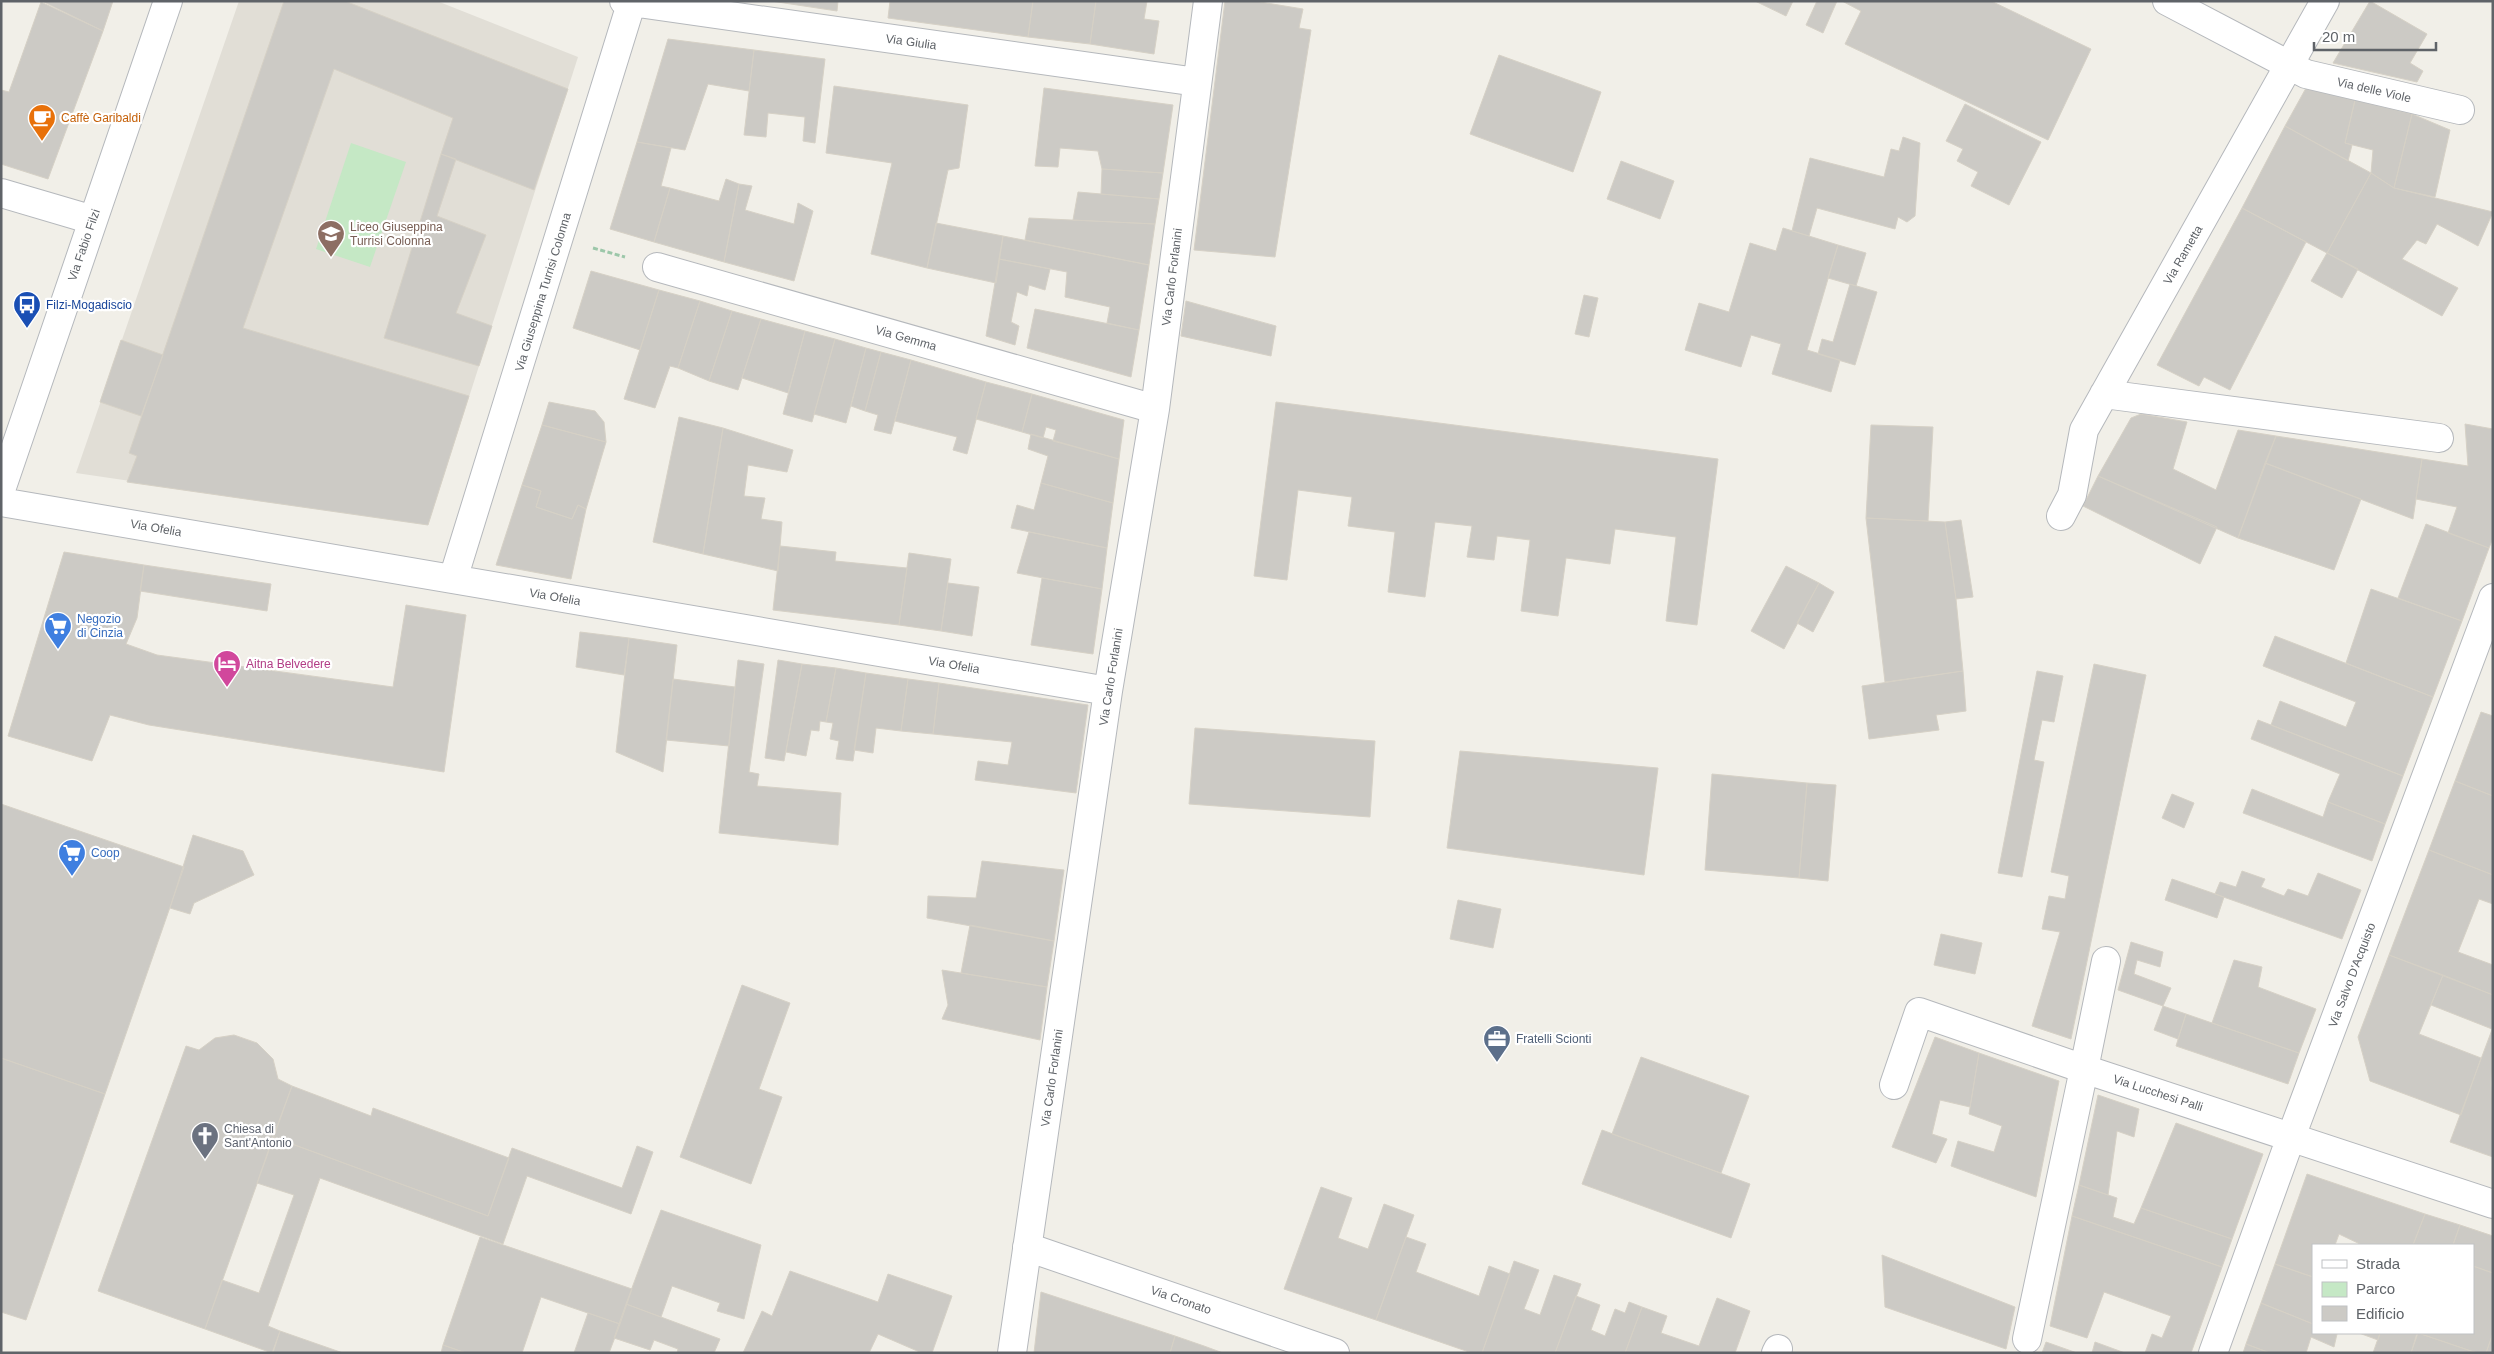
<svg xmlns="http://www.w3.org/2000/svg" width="2494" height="1354" font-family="Arial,sans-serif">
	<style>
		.education { fill: #e1ded6 }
		.green { fill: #c5e8c5 }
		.building { fill: #cccac5; stroke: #d6d1c6 }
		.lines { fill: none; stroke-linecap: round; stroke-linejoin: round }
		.minor-casing { stroke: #b5b8bc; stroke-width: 30 }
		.path { stroke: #9cc7a9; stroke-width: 3; stroke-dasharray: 5 2.5; stroke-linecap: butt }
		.minor { stroke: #fff; stroke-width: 28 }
		.labels { text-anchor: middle; stroke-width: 4.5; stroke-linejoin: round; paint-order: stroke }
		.street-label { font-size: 12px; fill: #5f6368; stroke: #fff }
		.food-label { font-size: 12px; fill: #c56008; stroke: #fff; text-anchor: start }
		.education-label { font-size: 12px; fill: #785e54; stroke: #fff; text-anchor: start }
		.transit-label { font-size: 12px; fill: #164399; stroke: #fff; text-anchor: start }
		.shop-label { font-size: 12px; fill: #366cbe; stroke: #fff; text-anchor: start }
		.hotel-label { font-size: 12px; fill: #b23c85; stroke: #fff; text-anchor: start }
		.service-label { font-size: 12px; fill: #4e5e75; stroke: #fff; text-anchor: start }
		.worship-label { font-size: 12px; fill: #5b616d; stroke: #fff; text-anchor: start }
	</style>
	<rect width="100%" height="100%" fill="#f1efe8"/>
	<path class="education" d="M239,1h198l141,56 -150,468 -352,-52z"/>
	<path class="green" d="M351,143l55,19 -36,105 -54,-18z"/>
	<path class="building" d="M42,1h71l-10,30z
		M284,1h61l223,88 -34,101 -93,-36 12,-36 -119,-49 -91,259 226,68 -41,129 -301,-43 10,-26 -8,-3z
		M771,1h67l-1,10z
		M890,1h143l-5,36 -140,-19z
		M1033,1h63l-6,43 -62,-7z
		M1096,1h51l-3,18 15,2 -5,33 -64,-10z
		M1225,1h29l49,8 -4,19 12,2 -36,227 -81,-7z
		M1755,1h38l-7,15z
		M1817,1h20l-14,32 -17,-8z
		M1842,1h149l100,48 -43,91 -203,-96 16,-33z
		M2370,1l57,33 -17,29 13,8 -6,11 -84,-19z
		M41,2l62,29 -55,148 -47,-15v-74l8,2z
		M668,39l86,11 -5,41 -41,-7 -23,66 -48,-8z
		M754,50l71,9 -10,84 -12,-2 2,-24 -37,-4 -2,24 -22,-2z
		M1499,55l102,37 -28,80 -103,-38z
		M834,86l134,19 -9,63 -11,2 -21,98 -56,-14 21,-91 -66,-10z
		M1044,88l129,17 -10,68 -61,-4 -4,-18 -38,-3 -2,19 -23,-1z
		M2306,88l49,12 -10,43 7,2 -4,16 -63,-35z
		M2355,100l57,14 -18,74 -23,-15 2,-23 -28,-7z
		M1965,104l76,38 -32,63 -38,-19 7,-14 -21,-11 6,-12 -17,-8z
		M2412,114l38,16 -15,67 -41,-9z
		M2285,126l86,47 -44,80 -85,-45z
		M1903,137l17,6 -5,73 -8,6 -9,-5 -3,12 -78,-21 -8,28 -17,-5 18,-73 74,19 7,-28 8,2z
		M637,142l34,6 -10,38 9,2 -16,54 -44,-13z
		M441,154l15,5 -19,57 49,19 -30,78 36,13 -13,40 -95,-28z
		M1621,161l53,20 -14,38 -53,-20z
		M1102,169l61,4 -4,26 -58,-5z
		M2371,173l23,15 99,24 -15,34 -41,-22 -11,20 -9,-4 -15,19 56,29 -16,28 -115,-63z
		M726,179l13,5 -15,78 -70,-20 16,-54 49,13z
		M739,184l13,2 -7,24 49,14 4,-21 15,8 -19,70 -70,-19z
		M1078,192l81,7 -4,25 -82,-4z
		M2242,208l64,34 -76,148 -26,-13 -5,9 -42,-21z
		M1029,218l126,6 -6,41 -124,-25z
		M936,223l67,13 -7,47 -69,-15z
		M1783,228l55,17 -31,105 33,10 -9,32 -59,-18 9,-30 -30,-9 -10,32 -56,-17 14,-47 30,9 21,-69 26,8z
		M1003,236l146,29 -10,65 -32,-7 3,-16 -45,-10 2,-25 -68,-13z
		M1838,245l28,8 -10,33 -28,-8z
		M2327,253l31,16 -16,29 -31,-17z
		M999,259l51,10 -5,21 -16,-5 -2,11 -10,-4 -6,30 8,4 -4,19 -29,-9z
		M591,271l68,19 -19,60 -67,-22z
		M1850,284l27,8 -22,73 -37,-11 4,-15 11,3z
		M659,290l41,11 -22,67 -8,-2 -15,42 -31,-9z
		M1584,295l14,3 -9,39 -14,-3z
		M700,301l32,10 -23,70 -31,-13z
		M1186,301l90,25 -5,30 -90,-20z
		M1035,309l104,21 -8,47 -104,-29z
		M732,311l29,8 -23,71 -29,-9z
		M761,319l44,12 -17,62 -46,-15z
		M805,331l30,8 -23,83 -29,-8z
		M835,339l31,9 -20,75 -32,-9z
		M121,340l42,15 -22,61 -41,-14z
		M866,348l15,4 -16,59 -14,-5z
		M881,352l30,8 -20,74 -17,-4 4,-15 -13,-4z
		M911,360l75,22 -19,72 -14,-4 4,-13 -62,-16z
		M986,382l46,12 -10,38 -46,-13z
		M1032,394l92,26 -5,39 -66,-18 3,-11 -10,-3 -3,11 -21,-6z
		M549,402l46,9 9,11 2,20 -64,-17z
		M1276,402l442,57 -21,166 -31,-4 10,-84 -61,-8 -5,35 -44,-6 -8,58 -37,-5 9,-71 -33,-4 -3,24 -27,-3 5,-31 -37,-4 -10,75 -37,-5 7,-60 -47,-6 4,-29 -54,-7 -11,90 -33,-4z
		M2141,414l46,8 -14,47 43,21 22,-60 38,6 -38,102 -140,-62 33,-58z
		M679,417l44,11 -20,126 -50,-12z
		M2465,424l28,5v109l-4,10 -41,-15 9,-26 -41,-8 6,-40 46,7z
		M542,425l64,17 -20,67 -8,-4 -6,14 -36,-12 5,-16 -19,-6z
		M1871,425l62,2 -5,94 -62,-3z
		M723,428l70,22 -6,22 -39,-7 -4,31 21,2 -4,21 21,3 -4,49 -75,-17z
		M1031,434l88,25 -6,44 -72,-20 7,-27 -20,-7z
		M2276,436l146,23 -9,60 -148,-56z
		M2265,463l96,36 -27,71 -96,-32z
		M2098,476l119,51 -17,37 -117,-58z
		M1041,483l72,20 -6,45 -96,-20 6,-23 17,5z
		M522,485l19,6 -5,16 36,12 6,-14 8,4 -15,70 -75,-14z
		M1866,518l79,4 11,77 7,72 -78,11z
		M1961,520l12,77 -17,2 -11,-77z
		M2426,524l63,24 -27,73 -64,-23z
		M1029,532l78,16 -5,41 -85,-16z
		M780,546l56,6 -1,9 72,7 -8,57 -126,-15z
		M64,552l80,13 -7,53 -11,26 31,11 236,32 13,-82 60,10 -22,157 -295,-47 -39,-10 -18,46 -84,-25z
		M909,553l42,6 -10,72 -42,-6z
		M144,565l127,19 -4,27 -127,-20z
		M1786,566l33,17 -35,66 -33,-18z
		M1042,578l60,11 -9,65 -62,-9z
		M948,583l31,4 -7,49 -31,-5z
		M1819,583l15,9 -21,40 -16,-9z
		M2371,589l91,32 -29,76 -87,-34z
		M580,632l49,6 -5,37 -48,-8z
		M2275,636l158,61 -30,79 -132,-51 9,-24 66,26 10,-25 -93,-36z
		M629,638l48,7 -14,127 -47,-20z
		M738,660l26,4 -15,108 10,2 -2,12 84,7 -3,52 -119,-12z
		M778,660l24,4 -18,97 -19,-3z
		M802,664l34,4 -10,54 -6,-1 -1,10 -8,-1 -5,26 -20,-4z
		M2094,664l52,11 -75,364 -39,-13 28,-94 -18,-3 7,-33 16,3 4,-23 -18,-4z
		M836,668l30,5 -13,88 -17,-2 3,-18 -9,-2 3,-16 -7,-1z
		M1963,671l3,40 -30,4 3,15 -70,9 -7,-53z
		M2037,671l26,5 -9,46 -12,-2 -8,40 10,2 -22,115 -24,-4z
		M866,673l42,6 -7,52 -25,-3 -3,25 -19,-3z
		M673,679l62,8 -6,59 -63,-6z
		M908,679l31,4 -6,51 -32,-3z
		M939,683l149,22 -12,88 -101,-13 3,-19 30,4 4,-23 -79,-8z
		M2481,712l12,4v80l-38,-15z
		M2258,720l145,56 -18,48 -57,-22 12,-28 -89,-35z
		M1195,728l180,13 -5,76 -181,-13z
		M1460,751l198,17 -14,107 -197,-27z
		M1712,774l95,9 -8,95 -94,-8z
		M2455,781l38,15v79l-64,-25z
		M1807,783l29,2 -8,96 -29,-3z
		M2252,789l71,28 5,-15 57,22 -13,37 -129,-48z
		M2172,794l22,9 -10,25 -22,-10z
		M1,804l183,63 -79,227 -104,-36z
		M193,835l50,16 11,24 -60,28 -4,11 -20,-6z
		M2429,850l64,25v29l-14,-5 -21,53 35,13v30l-104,-40z
		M982,861l82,9 -10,71 -127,-23 1,-22 48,2z
		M2242,871l23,8 -4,8 23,9 4,-7 20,7 10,-23 43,17 -19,49 -127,-45 5,-12 16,5z
		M2172,879l52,18 -7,21 -52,-18z
		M1458,900l43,9 -8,39 -43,-9z
		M970,925l84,16 -7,46 -86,-14z
		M1941,934l41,9 -7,31 -41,-9z
		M2131,942l32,10 -3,15 -23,-7 -3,14 37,14 -8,18 -45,-16z
		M2389,955l54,20 -24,59 62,24 -20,57 -91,-34 -12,-44z
		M2234,960l28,7 -4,20 58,22 -17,44 -87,-30z
		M942,970l105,17 -7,53 -98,-21 6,-14z
		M2443,975l50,20 -1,34 -61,-24z
		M742,985l48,18 -31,86 23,8 -31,87 -71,-27z
		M2163,1006l23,8 -8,25 -24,-9z
		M2186,1014l113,39 -11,31 -112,-38z
		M2493,1027l-2,56 2,74 -43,-15z
		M234,1035l23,8 16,16 5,20 14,7 -87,243 -107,-38 88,-245 13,4 16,-12z
		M1935,1037l44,16 -9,54 -30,-7 -8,34 15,5 -11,24 -44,-16z
		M1979,1053l80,28 -23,116 -85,-31 7,-25 36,11 8,-26 -33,-12z
		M1641,1057l108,39 -28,77 -109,-39z
		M1,1058l104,36 -79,226 -25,-8z
		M292,1086l79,30 2,-8 136,50 -21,58 -215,-79z
		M2098,1095l41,14 -5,28 -17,-6 -9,64 -29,-10z
		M2176,1123l87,31 -31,85 -91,-31z
		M1602,1130l148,54 -19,54 -149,-54z
		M273,1137l215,79 24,-68 110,40 15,-42 16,6 -22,62 -104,-38 -24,68 -183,-66 -52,148 12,5 -8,22 -67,-24 17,-49 37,13 35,-98 -37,-12z
		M2307,1174l118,40 -12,31h-51l-23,-11 -4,11h-22v32l-38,-13z
		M2079,1185l38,13 -4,19 21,7 7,-16 91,31 -10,28 -150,-51z
		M1321,1187l31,11 -14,40 30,11 16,-45 30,11 -38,105 -92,-31z
		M661,1210l100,35 -17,74 -27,-8 3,-8 -48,-17 -11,31 -35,-13z
		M2425,1214l35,11 -7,20h-40z
		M2072,1216l150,51 -31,86h-46l7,-19 10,4 9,-22 -67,-24 -17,46 -37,-12z
		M2460,1225l33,11v37l-20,-7v-21h-20z
		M480,1237l152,52 -12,35 -79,-27 -19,56h-56l-23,-8z
		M1406,1237l20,7 -10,28 63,24 10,-30 21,8 -28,79h-10l-96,-33z
		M1882,1255l133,52 -9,42 -121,-42z
		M1514,1261l25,9 -15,39 16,6 14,-40 27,9 -26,69h-73z
		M2275,1264l38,13v47l-52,-21z
		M2473,1266l20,7v60l-7,20h-9l-59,-20h55z
		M790,1271l88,31 10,-28 64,22 -20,57h-10l-44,-19 -9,19h-126l19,-42 10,5z
		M1041,1292l134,44 -5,17h-136z
		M1576,1296l24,9 -9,25 14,6 10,-27 10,4 4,-11 13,5 -17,46h-70z
		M1717,1298l33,13 -15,42h-110l17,-46 25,9 -6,17 38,13z
		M2261,1303l52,21v9l24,1 -3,13 -23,-10 -5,16h-36l-24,-9z
		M626,1304l94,35 -6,14h-37l1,-4 -24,-9 -4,10 -36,-12z
		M588,1313l32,11 -11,29h-35z
		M280,1331l63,22h-70z
		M2359,1333h21l-2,7z
		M2380,1333h37l-6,20h-38z
		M2418,1333l59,20h-66z
		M2493,1333v20h-7z
		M1175,1336l29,10 19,7h-53z
		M2046,1342l31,11h-35z
		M2095,1342l30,11h-33z
		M2246,1344l24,9h-27z
		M443,1345l23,8h-25z"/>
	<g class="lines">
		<defs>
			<path id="minor" d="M624,1l573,81
				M2167,1l139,73 154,36
				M1,193l92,27
				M657,267l498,142
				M2104,394l335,44
				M1,490l167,-489
				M1,502l1107,189
				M2061,516l11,-21 12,-65 241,-429
				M453,579l178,-575
				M1894,1085l25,-73 165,57 22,-108
				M1027,1247l308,106
				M2027,1339l57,-270 409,135
				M1012,1353l96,-662 47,-282 53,-408
				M1776,1353l2,-4
				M2213,1353l78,-216 202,-539"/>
		</defs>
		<use href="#minor" class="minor-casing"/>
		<path class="path" d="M593,248l32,9"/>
		<use href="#minor" class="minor"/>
	</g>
	<defs>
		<symbol id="cafe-pin" viewBox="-11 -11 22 30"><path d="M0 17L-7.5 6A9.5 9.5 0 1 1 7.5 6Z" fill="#e8710a" stroke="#fff"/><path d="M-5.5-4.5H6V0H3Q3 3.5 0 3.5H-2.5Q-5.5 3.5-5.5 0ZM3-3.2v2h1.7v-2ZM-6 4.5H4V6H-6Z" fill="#fff"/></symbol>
		<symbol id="school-pin" viewBox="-11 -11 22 30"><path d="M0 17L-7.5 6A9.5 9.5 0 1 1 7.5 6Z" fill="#8d6e63" stroke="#fff"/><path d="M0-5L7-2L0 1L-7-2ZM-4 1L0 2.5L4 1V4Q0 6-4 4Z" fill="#fff"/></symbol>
		<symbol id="bus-pin" viewBox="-11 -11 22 30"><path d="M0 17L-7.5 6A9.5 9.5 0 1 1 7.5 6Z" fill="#1a4fb4" stroke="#fff"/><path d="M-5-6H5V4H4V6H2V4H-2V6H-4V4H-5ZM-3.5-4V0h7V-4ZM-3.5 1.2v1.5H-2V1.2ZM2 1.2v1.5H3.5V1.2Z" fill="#fff"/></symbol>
		<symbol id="supermarket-pin" viewBox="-11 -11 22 30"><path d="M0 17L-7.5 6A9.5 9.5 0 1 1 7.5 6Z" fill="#3f7fe0" stroke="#fff"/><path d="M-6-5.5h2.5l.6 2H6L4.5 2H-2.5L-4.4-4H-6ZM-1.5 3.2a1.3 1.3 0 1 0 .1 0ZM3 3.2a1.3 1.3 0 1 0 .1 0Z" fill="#fff"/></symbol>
		<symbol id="hotel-pin" viewBox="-11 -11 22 30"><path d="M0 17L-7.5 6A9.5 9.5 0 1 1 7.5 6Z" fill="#d1479c" stroke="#fff"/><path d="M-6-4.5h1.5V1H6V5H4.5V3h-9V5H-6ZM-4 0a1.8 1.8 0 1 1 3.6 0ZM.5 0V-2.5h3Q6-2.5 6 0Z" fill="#fff"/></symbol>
		<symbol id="office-pin" viewBox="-11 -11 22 30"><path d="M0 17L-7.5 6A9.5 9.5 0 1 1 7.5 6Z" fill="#5c6f8a" stroke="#fff"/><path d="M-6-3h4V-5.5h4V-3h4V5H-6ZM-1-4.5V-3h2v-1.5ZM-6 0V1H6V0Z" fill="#fff"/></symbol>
		<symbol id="church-pin" viewBox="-11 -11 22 30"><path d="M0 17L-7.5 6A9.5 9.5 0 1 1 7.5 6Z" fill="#6b7280" stroke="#fff"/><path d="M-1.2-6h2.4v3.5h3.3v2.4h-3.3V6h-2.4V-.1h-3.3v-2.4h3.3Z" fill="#fff"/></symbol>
	</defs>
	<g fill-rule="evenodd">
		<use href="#cafe-pin" x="26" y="102" width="32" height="43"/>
		<use href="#school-pin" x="315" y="218" width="32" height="43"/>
		<use href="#bus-pin" x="11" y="289" width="32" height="43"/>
		<use href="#supermarket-pin" x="42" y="610" width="32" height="43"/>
		<use href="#hotel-pin" x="211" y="648" width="32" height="43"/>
		<use href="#supermarket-pin" x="56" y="837" width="32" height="43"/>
		<use href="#office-pin" x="1481" y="1023" width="32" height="43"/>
		<use href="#church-pin" x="189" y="1120" width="32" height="43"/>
	</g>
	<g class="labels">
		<g class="street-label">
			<text transform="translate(911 42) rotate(8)" y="4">Via Giulia</text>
			<text transform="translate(2374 90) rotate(13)" y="4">Via delle Viole</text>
			<text transform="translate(84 245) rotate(-71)" y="4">Via Fabio Filzi</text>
			<text transform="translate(2183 255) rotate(-60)" y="4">Via Rametta</text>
			<text transform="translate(1172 277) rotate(-83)" y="4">Via Carlo Forlanini</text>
			<text transform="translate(543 292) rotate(-73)" y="4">Via Giuseppina Turrisi Colonna</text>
			<text transform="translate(906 338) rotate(16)" y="4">Via Gemma</text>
			<text transform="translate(156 528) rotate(10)" y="4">Via Ofelia</text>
			<text transform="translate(555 597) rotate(10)" y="4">Via Ofelia</text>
			<text transform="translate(954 665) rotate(10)" y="4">Via Ofelia</text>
			<text transform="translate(1111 677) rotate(-81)" y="4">Via Carlo Forlanini</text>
			<text transform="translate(2352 975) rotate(-69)" y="4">Via Salvo D'Acquisto</text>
			<text transform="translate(1052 1078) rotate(-82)" y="4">Via Carlo Forlanini</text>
			<text transform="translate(2158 1093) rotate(18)" y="4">Via Lucchesi Palli</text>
			<text transform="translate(1181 1300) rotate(19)" y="4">Via Cronato</text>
		</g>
		<g class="food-label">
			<text x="61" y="122">Caffè Garibaldi</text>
		</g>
		<g class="education-label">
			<text x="350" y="231">Liceo Giuseppina<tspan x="350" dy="14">Turrisi Colonna</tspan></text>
		</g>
		<g class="transit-label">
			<text x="46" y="309">Filzi-Mogadiscio</text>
		</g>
		<g class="shop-label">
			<text x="77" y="623">Negozio<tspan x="77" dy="14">di Cinzia</tspan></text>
			<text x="91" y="857">Coop</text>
		</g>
		<g class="hotel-label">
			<text x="246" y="668">Aitna Belvedere</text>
		</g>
		<g class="service-label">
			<text x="1516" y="1043">Fratelli Scionti</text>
		</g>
		<g class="worship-label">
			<text x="224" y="1133">Chiesa di<tspan x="224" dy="14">Sant'Antonio</tspan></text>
		</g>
	</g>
	<rect width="2494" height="1354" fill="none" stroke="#5f6368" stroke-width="5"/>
	<rect x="2312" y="1244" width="162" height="90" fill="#ffffff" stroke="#bfc1c3"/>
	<rect x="2322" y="1260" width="25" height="8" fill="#ffffff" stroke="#bfc1c3"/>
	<text x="2356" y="1269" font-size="15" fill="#5f6368">Strada</text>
	<rect x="2322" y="1282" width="25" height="15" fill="#c5e8c5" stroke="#bfc1c3"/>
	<text x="2356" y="1294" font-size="15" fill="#5f6368">Parco</text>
	<rect x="2322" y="1306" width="25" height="15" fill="#cccac5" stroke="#bfc1c3"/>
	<text x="2356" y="1319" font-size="15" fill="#5f6368">Edificio</text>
	<path d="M2314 42v8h122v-8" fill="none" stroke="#5f6368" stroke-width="2.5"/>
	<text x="2322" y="42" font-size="15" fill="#5f6368" stroke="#ffffff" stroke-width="4" paint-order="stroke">20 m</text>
</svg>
